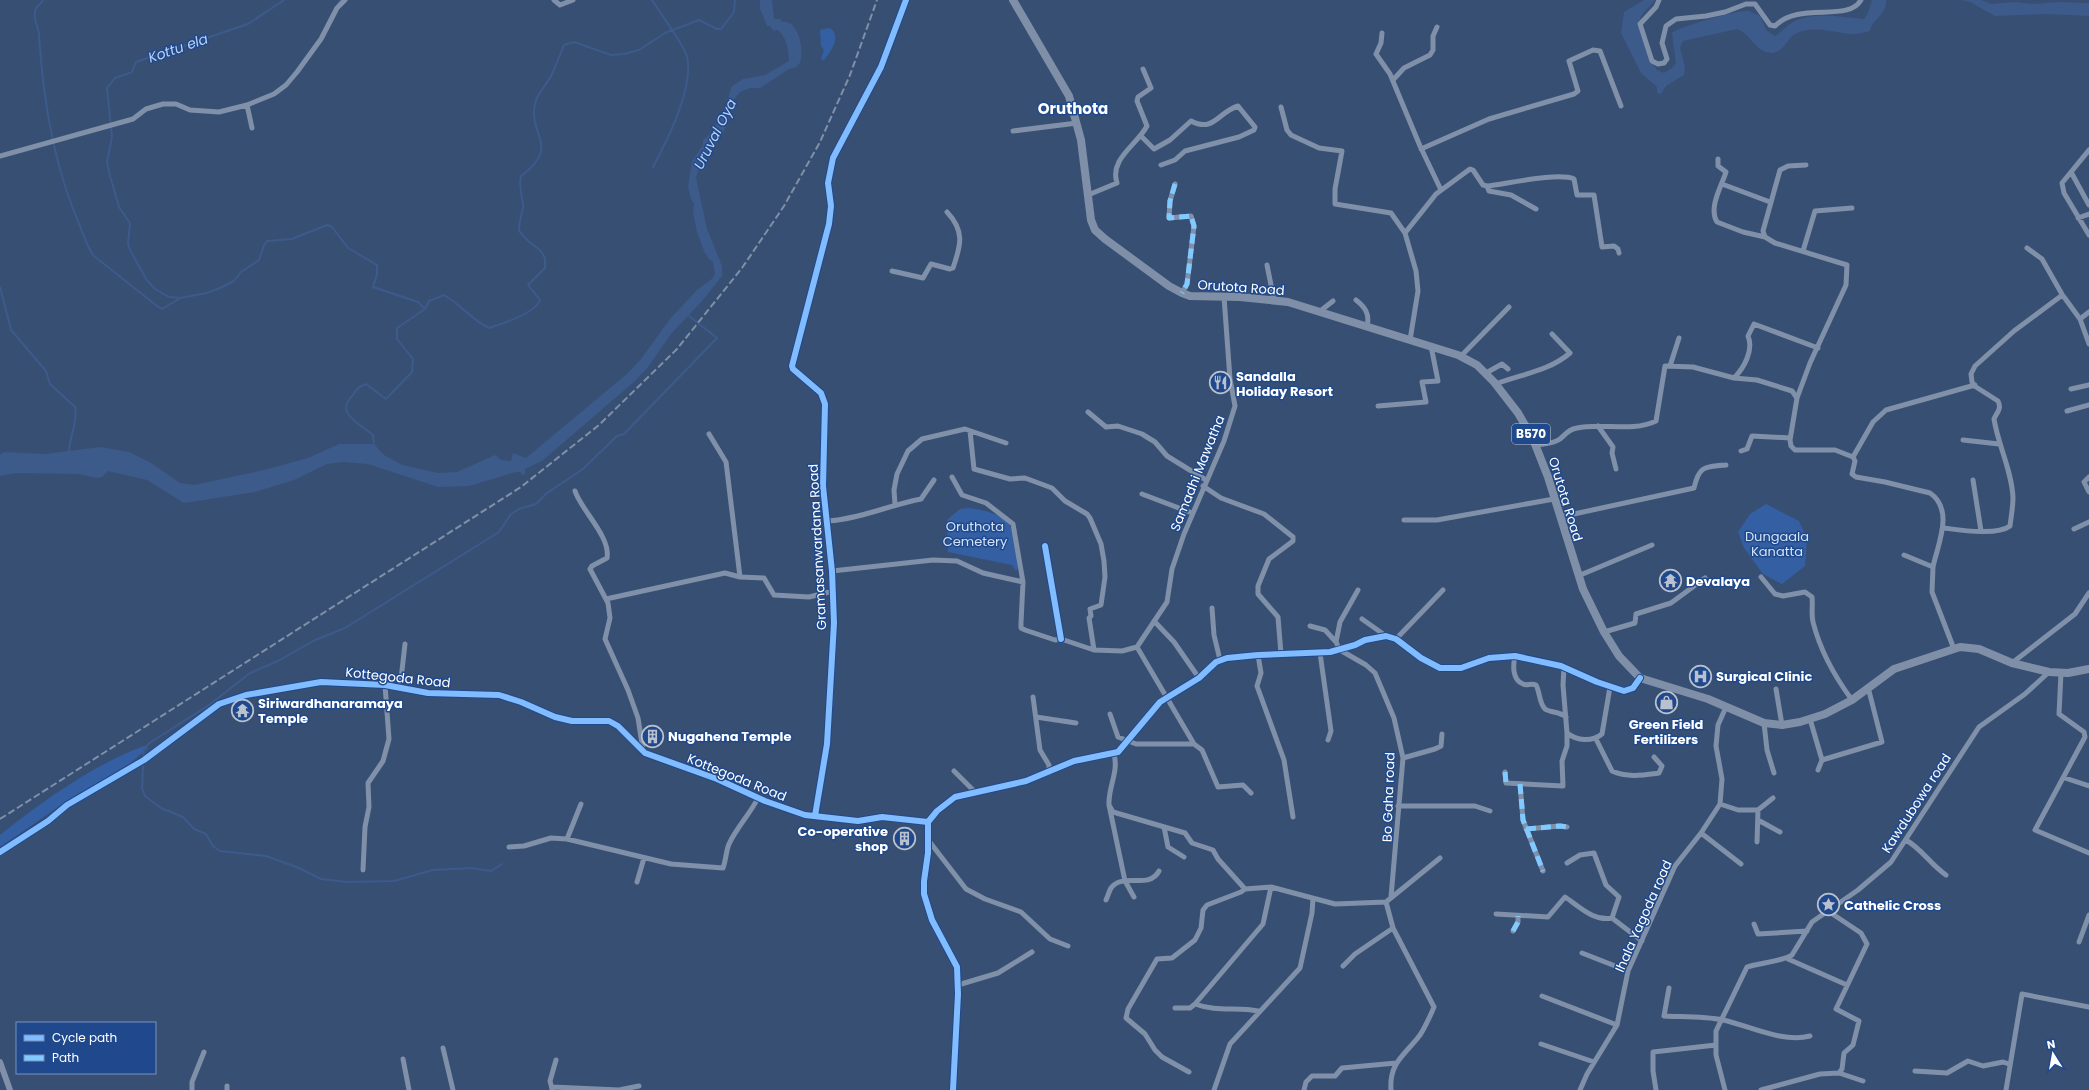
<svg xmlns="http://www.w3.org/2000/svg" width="2089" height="1090" font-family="Poppins,sans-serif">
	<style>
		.green { fill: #345fa3 }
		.water { fill: #3c5a8a }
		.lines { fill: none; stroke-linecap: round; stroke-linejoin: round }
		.stream { stroke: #3c5a8a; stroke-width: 2 }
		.minor { stroke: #7f90a8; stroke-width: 5 }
		.tertiary { stroke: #7f90a8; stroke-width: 6 }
		.primary { stroke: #7f8fa7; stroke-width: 8 }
		.rail { stroke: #7f90a7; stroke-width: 2; stroke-dasharray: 7 3; stroke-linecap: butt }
		.quiet { stroke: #80caff; stroke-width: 5; stroke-dasharray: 10 5; stroke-linecap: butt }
		.cycleway-casing { stroke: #1f498c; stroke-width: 8 }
		.cycleway { stroke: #80bcff; stroke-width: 6 }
		.labels { text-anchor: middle; stroke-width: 3; stroke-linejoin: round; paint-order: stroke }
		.shield { fill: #1f498c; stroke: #bcc8dc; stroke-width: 1 }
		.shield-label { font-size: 12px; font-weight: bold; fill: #fff }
		.street-label { font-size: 13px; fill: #fff; stroke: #1f498c }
		.poi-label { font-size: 13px; font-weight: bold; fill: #fff; stroke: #1f498c; text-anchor: start }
		.park-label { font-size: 13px; fill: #d2e2f9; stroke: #1f498c }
		.water-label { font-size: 14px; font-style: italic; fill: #b9d0f3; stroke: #1f498c }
		.quarter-label { font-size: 15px; font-weight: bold; fill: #fff; stroke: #1f498c }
	</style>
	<rect width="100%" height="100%" fill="#384f74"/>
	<path class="green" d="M829,28c14,6 1,26 -5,32l-3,-1 3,-9 -3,-4 -1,-16z
		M1766,504l33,17 8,18 -2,27 -23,18 -19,-10 -19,-26 -6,-16 12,-18z
		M968,508c12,1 36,6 42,18 6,11 6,28 9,40l-3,5 -4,-6 -64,-13 -1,-32 13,-11z
		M146,745l2,3 -19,16 -65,39 -64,44v-12c44,-35 93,-70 146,-90z"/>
	<path class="water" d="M760,0h12l2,19h6l2,3c15,-3 22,25 19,37 0,3 -3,6 -4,8l-8,2 -29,19h-10l-10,4 -8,10 -3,16 -6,15 -24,35 -3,10 11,51 15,37v10l-19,24 -32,34 -23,33 -13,14 -93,80 -17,8v5l-3,1 -1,-3h-5l-47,14 -31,1 -70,-23 -24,-2 -17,2 -33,16 -39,12 -71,11 -37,-23 -39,-9 -6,6 -6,1 -17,-4 -63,-1 -16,3v-21l4,-3 42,2 54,-7 29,5 22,11 29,20 14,2 70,-15 44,-12 31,-14h35l10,11 18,10 36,8 19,-1 38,-17 6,5 10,1 2,-8 13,5 102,-85 13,-14 29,-40 27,-29 16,-12 2,-4 -2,-12 -4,-3 -5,-8 -7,-19 -4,-20 1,-9 -3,-4 -3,-12 4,-26 11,-16v-5l7,-6 13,-21 9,-27 11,-7 22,-4 24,-14c0,-10 -3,-25 -11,-31l-5,1 -3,-5h-3l-7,-17z
		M1644,0h11l-14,16 -3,11 13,35 6,8 7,3 8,-5 4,-5 -4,-30c7,-6 68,-24 77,-22 3,1 7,3 11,5l7,15 8,5c7,-4 13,-12 20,-15 21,-9 47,-4 69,-2l4,-6 4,-13h14c2,14 -14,19 -16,31 -5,1 -12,3 -18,3 -17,-1 -38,-9 -55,-1 -10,4 -13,20 -26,20 -16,-1 -20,-19 -34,-24l-54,12 -3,7 5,20 -1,7 -18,11 -5,8 -4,-1v-6l-16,-14 -20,-40 3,-21z
		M1961,0h20l10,4 24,-2 17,2 27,-2 30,1v13l-43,-2 -51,2 -25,-14z"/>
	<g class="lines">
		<path class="stream" d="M43,0c-2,5 -7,5 -8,12 -2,9 4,15 4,23 4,65 15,132 41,191 4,10 7,21 14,30l63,50 5,3 17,-10
			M284,0l-36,24 -112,38 -4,10 -17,6 -8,10 5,49 -5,25 3,14 9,31 11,16 -2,21 2,6 16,29 9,10 14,8 11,1 27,-5 13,-5 14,-7 7,-9 18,-12 5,-15 3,-4 25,-2 35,-14 5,2 16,21 29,17v9l-4,13 45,15 7,7
			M652,0c8,13 32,44 35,57 7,30 -20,84 -34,110
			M338,4l2,-4
			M0,287l11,43 35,41 4,13 25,23c3,16 -6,30 -6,45
			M374,444l-1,-9c-14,-12 -38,-21 -21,-39 4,-6 7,-10 14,-12l20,15 26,-27 1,-13 -16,-20v-11l28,-19 4,-8 15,-6c17,10 28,25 45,33 13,-4 46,-15 51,-28l-12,-15 17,-17v-10l-5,-8 -11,-8 -10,-11c0,-9 2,-15 4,-23 1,-9 -5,-17 -2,-32 42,-31 4,-42 15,-76 4,-10 12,-17 16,-26 4,-9 8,-19 12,-29l10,-3 37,13 13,-1 15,-4 26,-17 34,-13 18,9h4l13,-17 1,-12
			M502,864l-11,7 -19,-3 -39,2 -39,11 -46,1 -27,-3 -22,-11 -33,-12 -46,-5 -7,-5 -7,-12 -12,-5 -11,-12 -22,-9 -16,-12 -3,-8 2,-40 7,-6 58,-37 41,-32 28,-12 35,-20 32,-13 154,-96 12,-18 8,-5 17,-5 11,-11 36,-24 34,-33 7,-2 93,-96 -28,-22"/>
		<path class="minor" d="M554,0l6,5 13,-5
			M1659,0l-3,7 -16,17 12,37 6,3 6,-1 3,-4 -5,-16 4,-17 10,-7 30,-3 19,-4 21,-8h9l15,21 5,1c24,-25 73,-3 86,-26
			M1382,33l-1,10 -5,11 14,20 30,72 21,44
			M1393,80l11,-12 26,-13 3,-5v-14l4,-9
			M247,105l5,23
			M1281,107l6,23 4,5 28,13 23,3 -7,38v15l56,9 14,20 11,38 2,20 -8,49
			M1013,131l64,-8
			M1141,136l13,13 16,-9 21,-19c23,12 27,-9 47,-15l17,21 -1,3 -15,7 -54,14 -10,9 -14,5
			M1421,149l68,-30 85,-25 4,-3 -9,-30 24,-11 7,1 21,55
			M2089,150l-27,33 2,10 25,42
			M0,156l133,-37 13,-10 17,-5h13l14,6 29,2 28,-7 27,-11 12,-9 11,-13 24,-33 16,-31 8,-8
			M1718,159v7l8,6c-4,13 -18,36 -9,50l26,10 22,5
			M2071,172l18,33
			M1175,184l-5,17 -1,17 22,-2 3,10 -7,58 -5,9
			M1722,184l48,18
			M1487,186l2,5 22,4 25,14
			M1088,195l29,-12c-8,-24 20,-38 30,-57l-10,-25 1,-4 13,-9 -8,-19
			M2078,218l11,-4
			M1405,233l31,-39 34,-25 3,1 10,15 4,1c19,-2 72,-14 87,-7l3,16h17l8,52 12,-1 4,3 1,4
			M2027,248l15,11 21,37
			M1803,251l12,-40 37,-3
			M1267,265l7,35
			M892,271l31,7 8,-14 19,5 3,-1c8,-23 12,-37 -6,-56
			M1356,300c9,7 14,14 11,26
			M1319,312l14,-11
			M2089,312l-9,7 9,25
			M1461,356l48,-49
			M1670,366l9,-28
			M1486,373l16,-9 6,5
			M1734,378l23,2 35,11 5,7 -7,42 1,6 4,4h40l18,7 2,4 -3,13 4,3 29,5 45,11c25,17 7,53 3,74
			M1496,384c26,-10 53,-13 74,-31l-18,-19
			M2071,389l18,-4
			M1797,398l13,-35 36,-78 1,-20 -72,-22 -10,-6 -2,-6 17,-61 8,-4 18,-1
			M1378,406l48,-4 -4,-20 16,-1 -7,-35
			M2067,411l22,-6
			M1088,412l18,15 12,-1 24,8 13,8 12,14 39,24
			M1598,426l15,21 -1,6 4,16
			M970,431l4,38 36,10 15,-1 27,10 13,13 22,13 3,4 11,26 3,17 1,16 -4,28 -11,4 1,7 -2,2 5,32
			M709,434l17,28 14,115
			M1963,440l36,4
			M1536,445c8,-1 17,-1 24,-6 6,-5 9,-10 17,-11 26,-6 54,5 79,-7l9,-55 28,1 41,11c10,-10 20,-28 14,-42l6,-12 64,24
			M1741,451l6,-2 5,-13 38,2
			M1853,457l20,-35 13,-12 89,-25
			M952,477l10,18 24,8 27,21 10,58
			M2089,477l-5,5 5,10
			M1973,480l8,51
			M1203,486l18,12 43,16 29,23v4l-24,18 -11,27v8l20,23 3,37
			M575,491c6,19 36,46 32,67l-15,8 -2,3 18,34 2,15 -5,21 23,51 10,28 5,32
			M1142,494l50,19
			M895,504l-1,-14 3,-16 11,-23 14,-12 43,-10 41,14
			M1560,517l134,-29c5,-22 10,-21 32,-23
			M1404,520h33l117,-21
			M828,521c31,-2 62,-16 93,-22l13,-19
			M1944,528c16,2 53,8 66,-2 1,-9 3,-19 3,-28 -1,-27 -15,-53 -19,-79 3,-7 8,-10 4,-18l-22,-14 -4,-5 -1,-8 4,-8 39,-35 47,-35 3,1 16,22
			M2074,529l15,-7
			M1045,546l16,93
			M1904,555l29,12 -1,25 22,57
			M832,571l101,-11 24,1 26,12 40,9 -2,41v5l4,2 30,10 6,-1 33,11 28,1 15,-4
			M1578,576l74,-31
			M1761,577l14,17 8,2 22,-4 7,5c1,8 -1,17 1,25 7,28 22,55 39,78
			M1358,590l-18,32 -4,20 4,8 26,15 9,8 19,45 9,40 -12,139
			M606,599l119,-26 15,4 24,1 10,17 35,2 24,-6
			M1212,608l2,27 6,25
			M1362,619l24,17
			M1154,621l20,21 25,36
			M1310,626l15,4 11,12
			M1604,632l31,-9 1,-9 35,-11 34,-25
			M1396,639l47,-49
			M1137,647l30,-45 5,-33 12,-35 40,-93 11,-35 -5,-27 -6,-82
			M1137,647l57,97
			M1320,653l11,78 -3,9
			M1258,655l3,18 -4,13 27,74 9,57
			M1515,656c-2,9 -3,24 8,28 4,2 8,-1 13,1 4,7 3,18 9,24 6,4 14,2 21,8
			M2012,663l63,-49 14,-21
			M2061,673l-2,41 25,18 1,5 -50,93 54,23
			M400,688l5,-44
			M1776,689l6,36
			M1033,697l7,53 9,15v8
			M1110,714l8,23 18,7h58l8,6 16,37 25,-2 8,8
			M1036,717l40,6
			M1810,719l12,41 60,-18 -14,-55
			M1764,723l3,27 7,23
			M1567,733c10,8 25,9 35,1l8,-47
			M1596,739l16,32c15,7 32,4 47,2l3,-7 -8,-9
			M1114,754c5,18 -6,33 -5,51l16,76 9,16
			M1403,758l32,-9 6,-3 1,-12
			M1818,770l4,-10
			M954,771l22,22
			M1505,772l1,11 57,3 -1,-25 5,-15v-13l-4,-48 1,-18
			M2065,778l24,8
			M1520,784l3,36 20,51
			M1720,804l18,6h20l15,-12
			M1109,805l4,7 72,21 7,10 21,7 5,9 27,30 26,-2 64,17 51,-2 54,-44
			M1398,806h77l15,5
			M815,816l12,-72 7,-121 -2,-52 -9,-85 2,-82 -4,-11 -28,-24 -1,-3 37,-142 2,-18 -3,-23 5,-25 48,-91 25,-67
			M1758,820l22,12
			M1164,827l4,20 16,10
			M1526,829l34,-3 7,1
			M1701,833l40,31
			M567,839l14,-35
			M1906,840c17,10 24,24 40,35
			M929,841l37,48 19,10 36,13 29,27 18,7
			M1757,842l1,-32
			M509,847l15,-1 27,-8 16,1 104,25 52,4c3,-8 3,-17 6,-24 8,-17 21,-30 29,-46
			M0,852l48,-31 19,-16 77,-45 75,-56 27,-9 75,-13 64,3 43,8 71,2 22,7 34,15 17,4h37l9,5 27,27 72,26 48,22 40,14 53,6 24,-4 46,5
			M1567,863l13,-8 14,-2 12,32 13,12 -7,21
			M363,870l2,-43 4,-20 -1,-24 15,-22 6,-22 -4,-54
			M637,882l7,-24
			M1106,900c2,-4 3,-9 5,-12 12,-16 38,2 48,-17
			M1386,902l7,26 41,79c-4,9 -8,19 -14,28 -15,20 -31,27 -29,55
			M1828,911l33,22 6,11 -31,65 23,12 -6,24 -9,8 -2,16 -3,4
			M1496,914l52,3 17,-20c14,9 29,25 47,21l30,23
			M1754,924l4,10 49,-3
			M1513,931l5,-9v-6
			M2079,942l10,-27
			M1582,953l46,18
			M1788,959l59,26
			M1343,966l12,-12 38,-26
			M958,985l40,-12 34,-21
			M1669,988l-5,28c19,1 40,0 59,4 27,6 59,23 87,16
			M1542,996l75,29
			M1195,1004c21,8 42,3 63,7
			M1175,1008h15l5,-4 68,-80 8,-37
			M1541,1044l53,18
			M443,1048l10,42
			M403,1059l6,31
			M1915,1071l32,2 21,-12 15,5 20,-4 6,2
			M1189,1072l-27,-15 -7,-7 -10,-16 -19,-16 2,-9 29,-50 15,-1 23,-18 6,-12 2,-18 4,-5 34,-13 4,-3
			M552,1087l67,3 20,-4
			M552,1089l-2,-8 6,-21
			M192,1090v-8l12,-30
			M227,1090v-4
			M953,1090l5,-96 -1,-27 -25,-47 -8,-26v-13l4,-28v-31l9,-11 18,-14 71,-16 48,-20 44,-9 42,-50 39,-24 17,-16 11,-4 31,-3 72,-3 25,-7 10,-5 21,-4 10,3 25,19 19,10h21l28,-10 26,-2 46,10 36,16 27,9 9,-3 7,-10
			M1214,1090l16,-46 70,-76 12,-55 1,-15
			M1304,1090l2,-8 6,-6h23l7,-8 54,-5
			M1580,1090l7,-16 30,-49 11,-54 47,-105 26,-33 19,-29 2,-25 -6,-33 2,-21 8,-18
			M1656,1090l-3,-19v-19l63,-7
			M1725,1090l-9,-35v-24l31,-64c12,-4 37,-6 45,-12l20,-33 46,-32 33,-28 88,-135 46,-33 24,-22
			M1761,1090l59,-16 19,-1 24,8
			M2006,1090l16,-96 67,13"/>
		<path class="tertiary" d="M0,1062l10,28"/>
		<path class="primary" d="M1013,0l56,96 12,44 10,80 4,10 10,9 64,47 13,7 8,3 50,1 48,5 170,53 19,10 17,17 24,31 15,26 15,38 35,112 21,43 15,24 21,22 68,21 56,24 18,2 18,-3 25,-8 27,-14 42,-31 66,-22 19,2 33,14 37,9 19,1 21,-4"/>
		<path class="rail" d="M0,819l521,-332 78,-62 78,-76 65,-81 42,-62 36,-64 30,-67 27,-75"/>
		<path class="quiet" d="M1175,184l-5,17 -1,17 22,-2 3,10 -7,58 -5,9
			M1505,772l1,11
			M1520,784l3,36 20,51
			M1526,829l34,-3 7,1
			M1513,931l5,-9v-6"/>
		<defs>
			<path id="cycleway" d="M1045,546l16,93
				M815,816l12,-72 7,-121 -2,-52 -9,-85 2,-82 -4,-11 -28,-24 -1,-3 37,-142 2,-18 -3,-23 5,-25 48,-91 25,-67
				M0,852l48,-31 19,-16 77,-45 75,-56 27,-9 75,-13 64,3 43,8 71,2 22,7 34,15 17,4h37l9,5 27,27 72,26 48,22 40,14 53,6 24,-4 46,5
				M953,1090l5,-96 -1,-27 -25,-47 -8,-26v-13l4,-28v-31l9,-11 18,-14 71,-16 48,-20 44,-9 42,-50 39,-24 17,-16 11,-4 31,-3 72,-3 25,-7 10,-5 21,-4 10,3 25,19 19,10h21l28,-10 26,-2 46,10 36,16 27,9 9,-3 7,-10"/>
		</defs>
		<use href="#cycleway" class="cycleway-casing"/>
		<use href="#cycleway" class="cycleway"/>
	</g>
	<defs>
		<symbol id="restaurant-ring" viewBox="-11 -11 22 22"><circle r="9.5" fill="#1f498c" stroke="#b9c1ce" stroke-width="1.5"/><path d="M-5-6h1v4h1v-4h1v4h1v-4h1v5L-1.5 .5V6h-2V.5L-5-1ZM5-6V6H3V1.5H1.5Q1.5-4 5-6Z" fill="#b9c1ce"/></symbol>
		<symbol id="temple-ring" viewBox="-11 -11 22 22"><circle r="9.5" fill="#1f498c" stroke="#b9c1ce" stroke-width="1.5"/><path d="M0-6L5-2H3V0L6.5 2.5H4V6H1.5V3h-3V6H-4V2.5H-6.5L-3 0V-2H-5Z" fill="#b9c1ce"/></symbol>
		<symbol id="hospital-ring" viewBox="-11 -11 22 22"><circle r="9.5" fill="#1f498c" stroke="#b9c1ce" stroke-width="1.5"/><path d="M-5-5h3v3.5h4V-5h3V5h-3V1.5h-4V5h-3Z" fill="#b9c1ce"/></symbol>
		<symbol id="shop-ring" viewBox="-11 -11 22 22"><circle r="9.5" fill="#1f498c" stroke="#b9c1ce" stroke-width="1.5"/><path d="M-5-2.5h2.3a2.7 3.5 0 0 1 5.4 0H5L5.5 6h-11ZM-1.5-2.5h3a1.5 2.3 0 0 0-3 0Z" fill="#b9c1ce"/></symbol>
		<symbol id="building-ring" viewBox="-11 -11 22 22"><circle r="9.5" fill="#1f498c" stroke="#b9c1ce" stroke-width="1.5"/><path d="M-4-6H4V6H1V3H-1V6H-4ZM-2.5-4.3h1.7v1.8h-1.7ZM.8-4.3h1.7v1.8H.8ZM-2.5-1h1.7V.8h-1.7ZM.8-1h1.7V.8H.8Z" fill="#b9c1ce"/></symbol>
		<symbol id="sight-ring" viewBox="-11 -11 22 22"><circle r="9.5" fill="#1f498c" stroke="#b9c1ce" stroke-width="1.5"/><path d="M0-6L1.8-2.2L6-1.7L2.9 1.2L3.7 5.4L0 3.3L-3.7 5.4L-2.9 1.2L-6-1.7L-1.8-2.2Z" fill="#b9c1ce"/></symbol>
	</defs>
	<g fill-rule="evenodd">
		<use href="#restaurant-ring" x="1208" y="370" width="25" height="25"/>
		<use href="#temple-ring" x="1658" y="568" width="25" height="25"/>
		<use href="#hospital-ring" x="1688" y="664" width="25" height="25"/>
		<use href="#shop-ring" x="1654" y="690" width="25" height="25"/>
		<use href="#temple-ring" x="230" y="698" width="25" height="25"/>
		<use href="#building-ring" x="640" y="724" width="25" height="25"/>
		<use href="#building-ring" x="892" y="826" width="25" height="25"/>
		<use href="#sight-ring" x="1816" y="892" width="25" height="25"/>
	</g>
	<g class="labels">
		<rect class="shield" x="1512" y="424" width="38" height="20" rx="3"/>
		<g class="shield-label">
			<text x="1531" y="438">B570</text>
		</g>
		<g class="street-label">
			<text transform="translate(1241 287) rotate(4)" y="5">Orutota Road</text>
			<text transform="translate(1197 473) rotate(-68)" y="5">Samadhi Mawatha</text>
			<text transform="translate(1566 499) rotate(73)" y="5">Orutota Road</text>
			<text transform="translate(817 547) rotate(-93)" y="5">Gramasanwardana Road</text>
			<text transform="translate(398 677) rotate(6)" y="5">Kottegoda Road</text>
			<text transform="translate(737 777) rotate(22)" y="5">Kottegoda Road</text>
			<text transform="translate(1388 797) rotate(-88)" y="5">Bo Gaha road</text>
			<text transform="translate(1916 803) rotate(-57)" y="5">Kawdubowa road</text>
			<text transform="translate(1643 916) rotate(-66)" y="5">Ihala Yagoda road</text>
		</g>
		<g class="poi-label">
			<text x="1236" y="381">Sandalla<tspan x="1236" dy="15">Holiday Resort</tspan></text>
			<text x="1686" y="586">Devalaya</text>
			<text x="1716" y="681">Surgical Clinic</text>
			<text x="258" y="708">Siriwardhanaramaya<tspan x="258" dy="15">Temple</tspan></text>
			<text x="1666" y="729" text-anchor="middle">Green Field<tspan x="1666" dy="15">Fertilizers</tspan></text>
			<text x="668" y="741">Nugahena Temple</text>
			<text x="888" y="836" text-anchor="end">Co-operative<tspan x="888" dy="15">shop</tspan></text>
			<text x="1844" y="910">Cathelic Cross</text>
		</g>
		<g class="park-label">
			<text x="975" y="531">Oruthota<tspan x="975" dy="15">Cemetery</tspan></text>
			<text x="1777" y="541">Dungaala<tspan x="1777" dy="15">Kanatta</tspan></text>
		</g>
		<g class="water-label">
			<text transform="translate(178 48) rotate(-19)" y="5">Kottu ela</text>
			<text transform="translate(715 134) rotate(-63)" y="5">Uruval Oya</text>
		</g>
		<g class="quarter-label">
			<text x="1073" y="114">Oruthota</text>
		</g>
	</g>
	<rect x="16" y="1022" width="140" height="52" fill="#1f498c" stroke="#7992ba"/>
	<rect x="24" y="1035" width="20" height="6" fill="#80bcff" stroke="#7992ba"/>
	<text x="52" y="1042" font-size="12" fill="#ffffff">Cycle path</text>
	<rect x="24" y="1055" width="20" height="6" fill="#80caff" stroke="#7992ba"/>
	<text x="52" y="1062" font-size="12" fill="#ffffff">Path</text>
	<g transform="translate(2053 1054) rotate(349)" stroke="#1f498c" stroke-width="3" paint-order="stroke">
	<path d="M0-3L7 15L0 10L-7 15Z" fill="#ffffff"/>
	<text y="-6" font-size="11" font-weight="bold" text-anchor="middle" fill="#ffffff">N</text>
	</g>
</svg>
